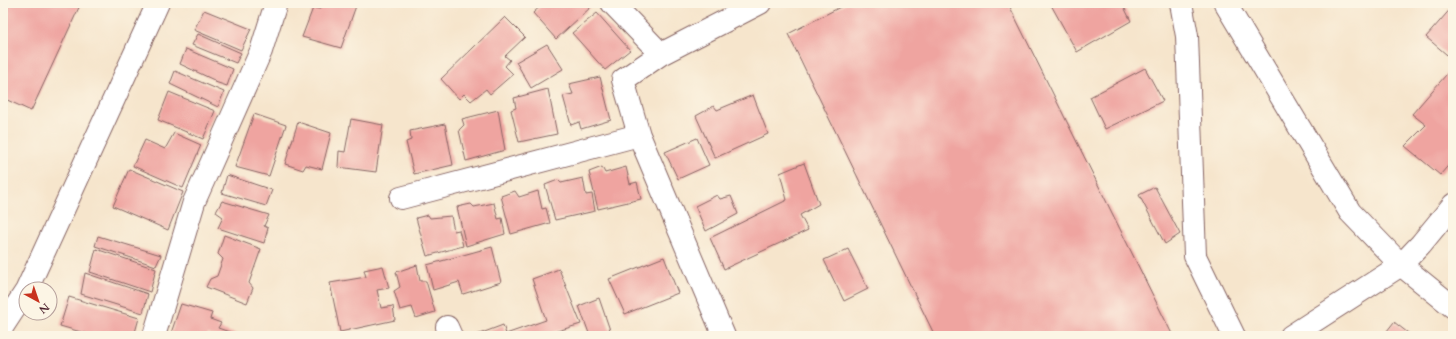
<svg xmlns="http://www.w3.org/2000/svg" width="1456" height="339" font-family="Cardo,serif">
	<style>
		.building { fill: #efa4a0 }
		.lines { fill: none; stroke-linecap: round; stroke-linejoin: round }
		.minor-casing { stroke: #866463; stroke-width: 24 }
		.tertiary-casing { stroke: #866463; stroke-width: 24 }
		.minor { stroke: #fff; stroke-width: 22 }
		.tertiary { stroke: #fff; stroke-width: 22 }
	</style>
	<rect width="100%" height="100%" fill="#fcf5e5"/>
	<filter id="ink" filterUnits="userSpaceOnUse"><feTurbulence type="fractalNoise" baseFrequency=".025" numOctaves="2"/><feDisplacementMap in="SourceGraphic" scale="8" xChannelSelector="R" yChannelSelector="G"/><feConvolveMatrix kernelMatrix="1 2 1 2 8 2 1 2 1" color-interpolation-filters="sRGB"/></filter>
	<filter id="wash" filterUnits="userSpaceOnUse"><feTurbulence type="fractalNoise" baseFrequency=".012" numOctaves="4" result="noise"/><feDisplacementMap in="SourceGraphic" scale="16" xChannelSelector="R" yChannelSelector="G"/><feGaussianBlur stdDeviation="0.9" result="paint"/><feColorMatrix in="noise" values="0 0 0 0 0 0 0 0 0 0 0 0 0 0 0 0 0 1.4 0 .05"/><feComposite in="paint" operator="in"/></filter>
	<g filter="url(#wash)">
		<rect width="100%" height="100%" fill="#f6e5cc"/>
		<g id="blocks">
			<path class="building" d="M3,3h78l-50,108 -28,-13z
				M322,3h35l-16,45 -39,-11 11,-29 7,1z
				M544,3h44l3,4 -35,32 -23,-26z
				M848,3h160l165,333h-238l-147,-302z
				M1050,3h72l9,18 -54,31z
				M1453,6v54l-27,-23z
				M204,10l47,19 -10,21 -47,-20z
				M597,13l33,37 -25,20 -33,-37z
				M505,17l20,20 -20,19 5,4 -5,6 8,8 -23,20 -4,-5 -15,12 -7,-7 -5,5 -18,-20z
				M198,34l43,19 -5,10 -44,-18z
				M547,44l16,25 -32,19 -15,-26z
				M186,49l47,20 -6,17 -12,-4 -1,-2 -34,-16z
				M1453,67l-1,79 1,14 -13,15 -35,-29 21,-21 -14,-11z
				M1145,68l18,33 -58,28 -15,-32z
				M175,71l49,21 -6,15 -48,-23z
				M600,77l11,43 -30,9 -2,-7 -8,3 -8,-29 10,-2 -4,-10z
				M548,89l9,45 -38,8 -8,-32 5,-2 -2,-10z
				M169,92l46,19 -12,28 -45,-19z
				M753,95l15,39 -53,24 -19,-42 18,-10 3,4z
				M498,110l7,40 -39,11 -7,-31 5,-5 -2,-6z
				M254,114l32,11 -17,51 -34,-9z
				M351,119l32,6 -7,47 -38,-5 1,-16 6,1z
				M298,122l33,11 -9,36 -16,-4 -3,5 -18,-6z
				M445,124l8,41 -39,9 -8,-32 5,-2 -1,-9z
				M174,133l27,12 -18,43 -50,-22 12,-26 20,9z
				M697,138l12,27 -31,14 -13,-27z
				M804,163l15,41 -19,11 8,15 -84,39 -14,-31 77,-38 -7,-27z
				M602,167l3,6 21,-6 4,17 7,-2 4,17 -43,10 -9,-37z
				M129,169l54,23 -15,38 -55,-24z
				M227,175l45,15 -6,16 -44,-13z
				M583,178l3,17 6,-1 3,17 -40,9 -10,-35 13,-5 3,3z
				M1155,187l25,47 -15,10 -26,-49z
				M515,191l4,6 19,-6 4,18 4,-1 4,15 -39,11 -10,-38z
				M717,195l3,4 11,-3 7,18 -32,17 -11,-25z
				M222,201l47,14 -5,11 4,2 -4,15 -46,-15 5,-11 -7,-5z
				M494,203l4,16 4,-1 3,16 -39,12 -9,-39 14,-3 3,3z
				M428,215l2,3 21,-2 3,15 5,-1 4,16 -36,10 -11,-38z
				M224,235l37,14 -12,34 4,5 -6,15 -41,-16 4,-8 7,-3 6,-17 -5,-5z
				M98,236l63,19 -5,11 -61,-20z
				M492,247l9,35 -38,12 -4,-12 -26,8 -6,-25z
				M96,249l60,20 -6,23 -60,-20z
				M848,249l20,40 -24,12 -20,-41z
				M664,257l14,36 -53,21 -16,-35z
				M417,265l3,16h6l9,31 -19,6 -4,-11 -12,3 -6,-19 6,-4 -4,-15z
				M383,266l6,22 -12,2 4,18 12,-2 2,14 -55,12 -10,-49 36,-6 -2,-7z
				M559,269l22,55 -27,8 2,4h-82l29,-11 3,9 40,-14 -14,-41z
				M85,273l63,21 -5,19 -62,-19z
				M69,297l70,21 -5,18h-39l-35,-10z
				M599,298l13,38h-22l-11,-30z
				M181,304l31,9 -2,6 11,4 -3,5 20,7 -1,1h-19l-10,-2 -1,2h-37z
				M1394,322l18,14h-29z"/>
		</g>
	</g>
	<g filter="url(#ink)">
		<use href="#blocks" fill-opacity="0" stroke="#866463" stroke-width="1"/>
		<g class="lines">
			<defs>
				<path id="minor" d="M612,3l49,51
					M1181,3l6,33 8,220 39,80
					M1225,3l125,209 51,53 52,42
					M401,198l238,-63
					M447,327l4,9
					M154,336l40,-134 67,-151 15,-48
					M724,336l-85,-201 -16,-55 38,-26 99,-51
					M1291,336l110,-71 20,-21 32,-39"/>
				<path id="tertiary" d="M27,289l131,-286
					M3,326l23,-35"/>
			</defs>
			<use href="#minor" class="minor-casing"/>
			<use href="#tertiary" class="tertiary-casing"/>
			<use href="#minor" class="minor"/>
			<use href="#tertiary" class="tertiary"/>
		</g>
	</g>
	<rect width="1456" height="339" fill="none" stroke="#fcf5e5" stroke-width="16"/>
	<g transform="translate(38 301) rotate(140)"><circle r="19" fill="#fcf5e5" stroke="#b59f9b"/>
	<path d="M0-3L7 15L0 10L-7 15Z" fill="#c8321e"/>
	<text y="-6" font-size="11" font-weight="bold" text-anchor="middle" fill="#4a1f2b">N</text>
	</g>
</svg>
